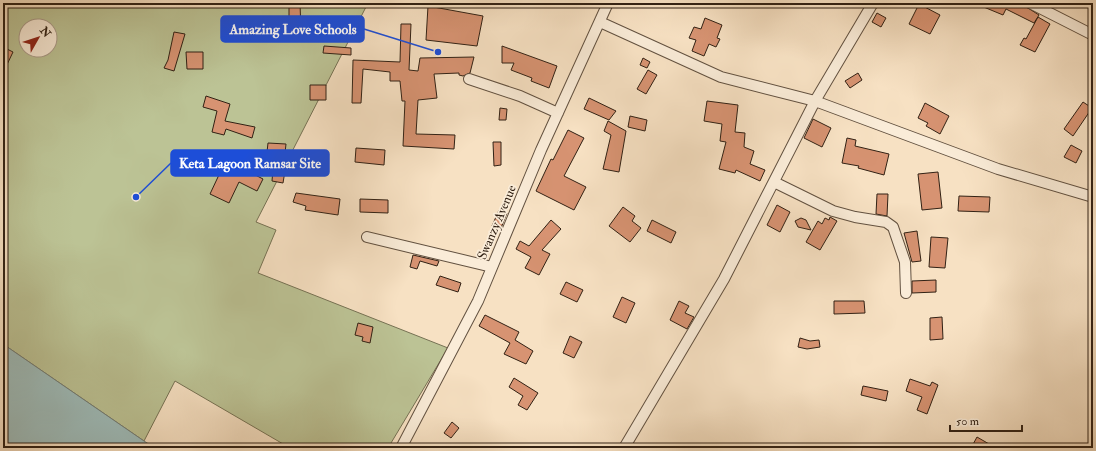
<svg xmlns="http://www.w3.org/2000/svg" width="1096" height="451" font-family="'IM FELL Double Pica',serif">
	<style>
		.green { fill: #bcc395; stroke: #767254; fill-rule: evenodd }
		.water { fill: #9ebcba; stroke: #727e78 }
		.building { fill: #d79372; stroke: #312114 }
		.lines { fill: none; stroke-linecap: round; stroke-linejoin: round }
		.street-casing { stroke: #625140; stroke-width: 12 }
		.street { stroke: #faecd8; stroke-width: 10 }
		.labels { text-anchor: middle; stroke-width: 3.5; stroke-linejoin: round; paint-order: stroke }
		.street-label { font-size: 13px; fill: #312114; stroke: #faecd8 }
		.leader { fill: none; stroke: #1d4ed8; stroke-width: 1.5 }
		.callout-dot { fill: #1d4ed8; stroke: #faecd8; stroke-width: 1.5 }
		.callout { fill: #1d4ed8; stroke: #1d4ed8; stroke-width: 1.5 }
		.callout-label { font-size: 14px; text-anchor: middle; font-weight: bold; fill: #fff }
	</style>
	<rect width="100%" height="100%" fill="#f7e1c3"/>
	<filter id="stains"><feTurbulence type="fractalNoise" baseFrequency=".005" numOctaves="4"/><feColorMatrix values="0 0 0 0 .2 0 0 0 0 .09 0 0 0 0 .02 0 0 0 .5 -.17"/></filter>
	<radialGradient id="worn" r=".72"><stop offset=".6" stop-color="#630" stop-opacity="0"/><stop offset="1" stop-color="#630" stop-opacity=".3"/></radialGradient>
	<path class="green" d="M3,3h365l-112,219 20,8 -18,43 190,75 -60,100h-98l-115,-67 -31,60 -141,-97zM26,26h24v24h-24z"/>
	<path class="water" d="M3,344l141,97 11,7h-152z"/>
	<path class="building" d="M289,3h11l1,30 -26,2v-15l14,-1z
		M974,3h46l19,12 -5,8 -28,-14 -3,6z
		M919,4l21,11 -10,19 -21,-10z
		M428,6l55,10 -6,30 -51,-6z
		M877,13l9,5 -5,9 -9,-5z
		M1038,17l12,7 -15,28 -15,-7 4,-7 2,1z
		M705,18l17,7 -5,13 3,1 -4,8 -7,-3 -5,12 -12,-5 4,-11 -7,-2 5,-11 7,2z
		M401,24h10l-2,46 9,1 2,-13 54,-1 -4,16 -7,3 -4,-1v-2l-25,1 3,24 -19,2 -2,34 39,1 -1,14 -51,-3 2,-45h-3l-2,-20h-10v-9l-27,-3 -2,34h-9l1,-43 47,2z
		M174,32l11,2 -11,37 -10,-3 4,-8z
		M324,46l27,2v7l-28,-2z
		M502,46l55,20 -8,22 -18,-7 1,-3 -21,-8 3,-7h-12z
		M3,47l10,5 -10,21z
		M186,52h17v17h-16z
		M643,58l7,4 -3,6 -7,-3z
		M648,70l9,5 -11,19 -9,-5z
		M858,73l4,7 -12,8 -5,-7z
		M310,85h16v15h-16z
		M206,96l24,8 -5,17 30,6 -3,11 -26,-9 -2,6 -12,-3 5,-21 -14,-4z
		M589,98l27,13 -7,9 -25,-11z
		M707,101l31,4 -3,27 10,1 -1,14 10,4 -4,13 15,6 -5,11 -24,-11 -1,3 -16,-4 7,-27 -6,-1 2,-17 -18,-3z
		M1083,102l9,6 -19,28 -9,-7z
		M925,103l24,13 -9,18 -14,-8 2,-3 -10,-5z
		M500,108l7,1 -1,11h-7z
		M630,116l17,4 -2,11 -17,-4z
		M813,119l18,9 -9,19 -18,-9z
		M608,121l18,10 -7,41 -16,-3 8,-34 -7,-4z
		M568,130l16,8 -20,38 22,11 -12,23 -38,-19 15,-32 2,1z
		M847,138l9,2 -1,6 34,8 -5,21 -26,-7 1,-2 -17,-3z
		M493,142h8v23l-7,1z
		M268,143l18,1 -1,9 -18,-1z
		M1071,145l11,6 -6,12 -12,-6z
		M356,148l29,2 -1,15 -29,-3z
		M225,162l8,4 1,-2 29,15 -6,12 -18,-9 -10,21 -19,-9z
		M273,169l12,2 -2,12 -11,-2z
		M938,172l4,36 -20,2 -4,-36z
		M296,193l44,6 -2,16 -33,-5 1,-4 -13,-4z
		M877,194h11l-1,22 -11,-2z
		M959,196l31,1 -1,15 -31,-1z
		M360,199l28,1v13l-28,-1z
		M777,205l13,7 -10,20 -13,-7z
		M623,207l12,9 -3,5 9,7 -11,14 -21,-16z
		M499,210l8,3 -6,15 -9,-2z
		M830,217l7,4 -17,29 -14,-8 12,-21 4,3 3,-6 4,2z
		M801,218l5,2 5,10 -13,-3 -3,-6z
		M551,220l10,9 -19,21 8,4 -11,21 -14,-7 6,-11 -15,-8 4,-8 9,5z
		M652,220l24,12 -5,11 -24,-12z
		M917,231l4,30 -9,1 -8,-29z
		M931,237l17,1 -3,30 -16,-1z
		M413,255l26,6 -2,5 -17,-5 -3,8 -7,-2z
		M440,276l21,7 -3,9 -22,-7z
		M936,280v12l-24,1v-12z
		M566,282l17,8 -6,12 -17,-8z
		M622,297l13,6 -9,20 -13,-6z
		M679,301l10,5 -4,7 9,4 -7,12 -17,-9z
		M834,301h30l1,12 -31,1z
		M485,315l34,17 -4,8 18,11 -7,13 -22,-10 6,-11 -31,-17z
		M942,317l1,22 -13,1v-22z
		M358,323l15,4 -3,16 -8,-2 1,-4 -8,-2z
		M570,336l12,6 -8,16 -11,-5z
		M800,338l10,3 9,-1 1,7 -13,2 -9,-2z
		M514,378l24,15 -11,17 -9,-5 5,-9 -14,-9z
		M910,379l20,7 2,-4 6,3 -11,29 -10,-4 5,-13 -16,-6z
		M863,386l25,5 -2,10 -25,-6z
		M452,422l7,6 -8,10 -7,-5z
		M977,437l19,11h-25z"/>
	<g class="lines">
		<defs>
			<path id="street" d="M1030,3l63,32
				M600,22l121,55 94,24 183,68 95,28
				M469,79l51,17 38,17
				M774,182l59,29 22,6 31,5 7,5 12,35 1,31
				M367,237l125,30
				M401,448l77,-147 63,-151 67,-147
				M624,448l100,-169 91,-178 58,-98"/>
		</defs>
		<use href="#street" class="street-casing"/>
		<use href="#street" class="street"/>
	</g>
	<g class="labels">
		<g class="street-label">
			<text transform="translate(496 222) rotate(-67)" y="5">Swanzy Avenue</text>
		</g>
	</g>
	<path class="leader" d="M438 52L364 29M136 197L171 163"/>
	<g class="callout-dot">
		<circle cx="438" cy="52" r="4"/>
		<circle cx="136" cy="197" r="4"/>
	</g>
	<g class="callout">
		<rect x="221" y="16" width="143" height="26" rx="4"/>
		<rect x="171" y="150" width="158" height="26" rx="4"/>
	</g>
	<g class="callout-label">
		<text x="293" y="34">Amazing Love Schools</text>
		<text x="250" y="168">Keta Lagoon Ramsar Site</text>
	</g>
	<rect width="1096" height="451" fill="none" stroke="#f7e1c3" stroke-width="16"/>
	<rect x="4" y="4" width="1088" height="443" fill="none" stroke="#312114" stroke-width="2"/>
	<rect x="8" y="8" width="1080" height="435" fill="none" stroke="#312114"/>
	<g transform="translate(38 38) rotate(51)"><circle r="19" fill="#faecd8" stroke="#aa9b8a"/>
	<path d="M0-3L7 15L0 10L-7 15Z" fill="#8f2418"/>
	<text y="-6" font-size="11" font-weight="bold" text-anchor="middle" fill="#312114">N</text>
	</g>
	<path d="M950 425v6h72v-6" fill="none" stroke="#312114" stroke-width="2"/>
	<text x="956" y="425" font-size="12" fill="#312114" stroke="#faecd8" stroke-width="3" paint-order="stroke">50 m</text>
	<rect width="100%" height="100%" filter="url(#stains)"/>
	<rect width="100%" height="100%" fill="url(#worn)"/>
</svg>
